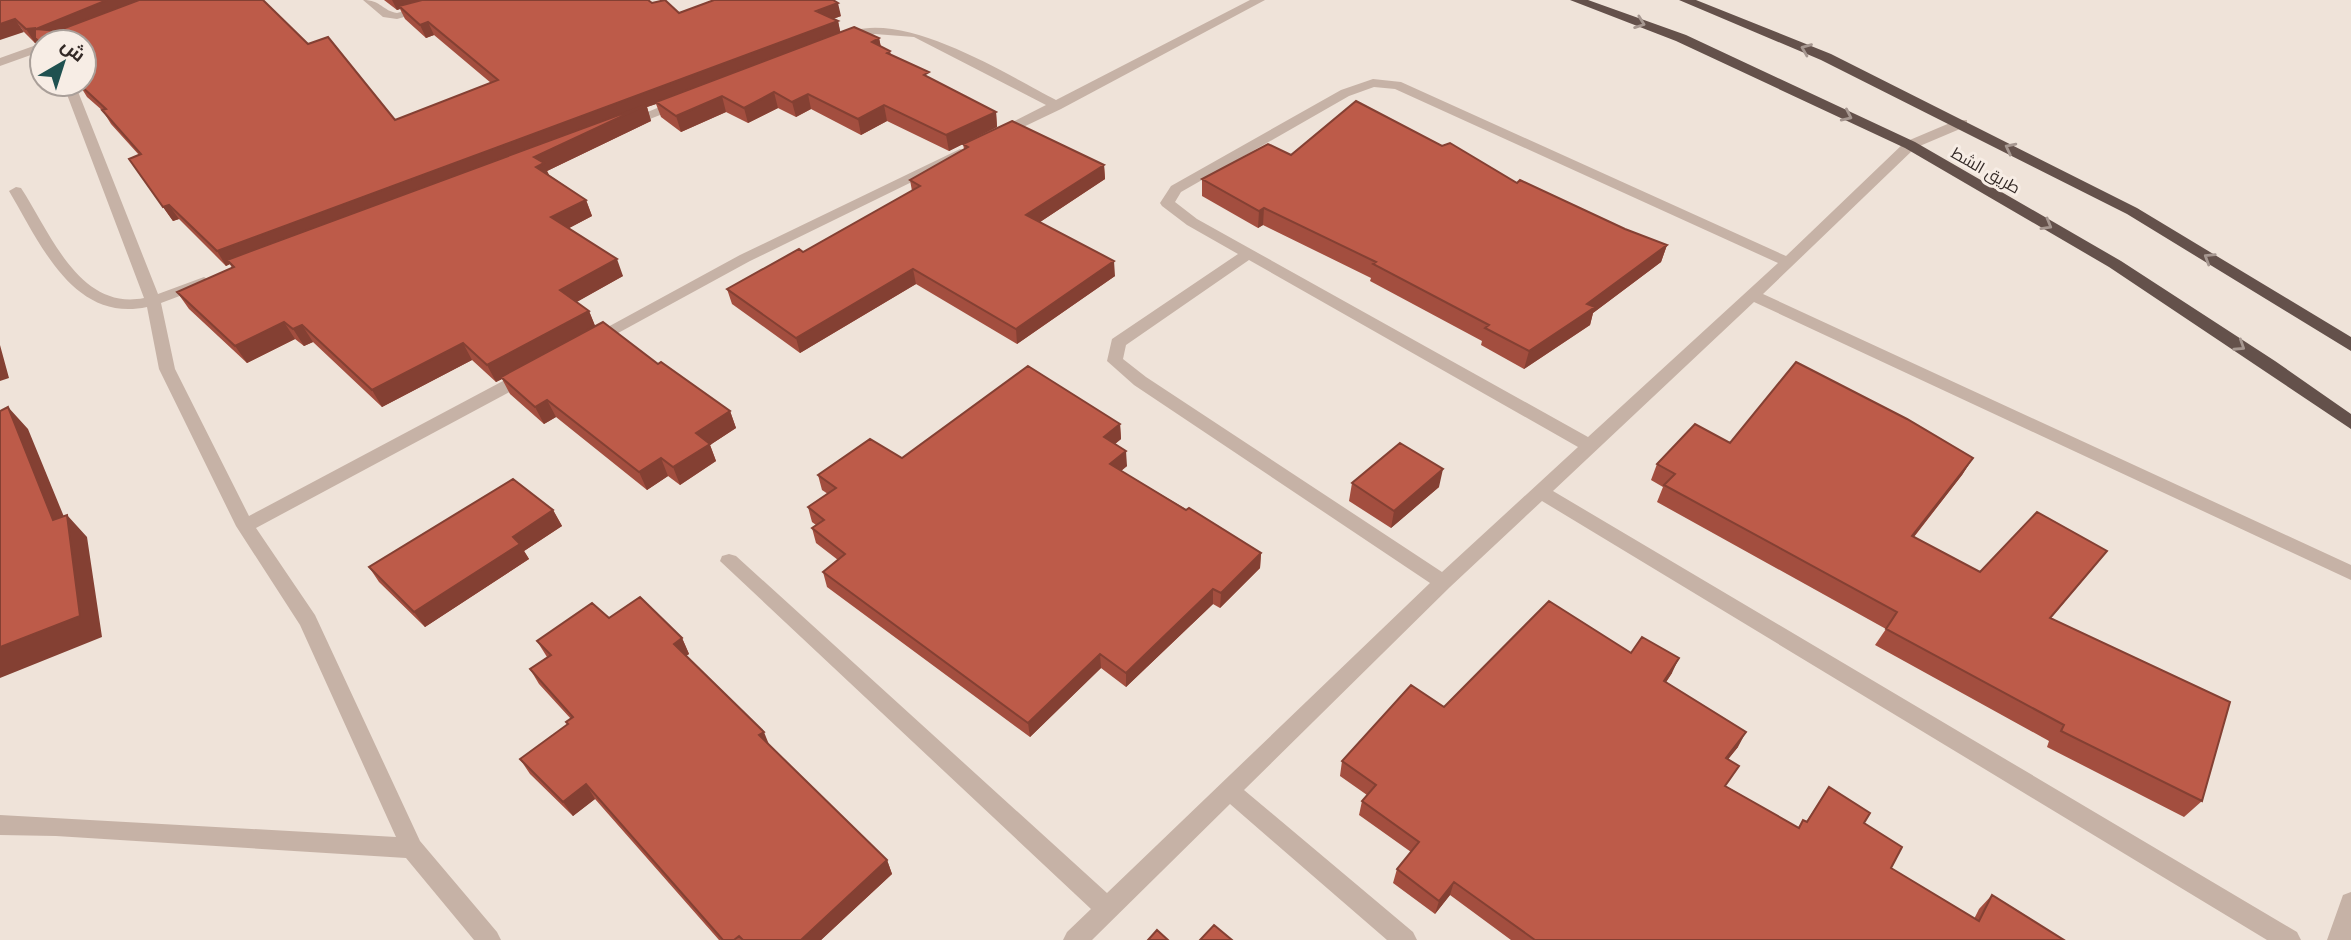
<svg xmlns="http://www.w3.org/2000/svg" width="2351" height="940" font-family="'DM Sans',Cairo,sans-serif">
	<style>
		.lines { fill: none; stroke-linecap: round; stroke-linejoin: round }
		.minor { fill: #c6b2a6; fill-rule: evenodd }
		.trunk { fill: #64514b; fill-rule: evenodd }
		.wall { fill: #a34e3f }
		.shaded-wall { fill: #844033 }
		.building { fill: #bd5b49; stroke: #844033; stroke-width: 2 }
		.oneway { stroke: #a69790 }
		.labels { text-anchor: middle; stroke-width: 6; stroke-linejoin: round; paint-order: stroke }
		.far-street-label { font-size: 16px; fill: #332926; stroke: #f7ede5 }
	</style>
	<rect width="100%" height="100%" fill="#efe3d9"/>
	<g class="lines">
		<path class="minor" d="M363,0c18,0 20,11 34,13l48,-13h19l-67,19 -14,-2z
			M1250,0h15l-204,109 -63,30 -7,-4 2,-3 53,-27 -132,-68 -39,-3 -33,9 -6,-4c54,-39 169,35 220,61z
			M42,43v8l-42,15v-8z
			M1373,79l28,3 385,174 119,-114 52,-22h10v6l-52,22 -152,146 588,271v15l-597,-278 -201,189 744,441 4,8h-34l-725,-439 -92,86 -206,203 169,142 4,8h-30l-157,-136 -138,136h-29l4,-8 24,-23 -371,-348 2,-5 7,-2 7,2 371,337 323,-310 -296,-198 -27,-24 5,-22 126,-85 -51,-29 -25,-19 -2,-3 11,-17 170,-96zM1374,87l21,2 383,174 -190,174 -391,-218 -22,-17 6,-10 168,-96zM1249,260l329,187 -136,125 -296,-195 -23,-18 3,-14z
			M63,84h12l83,210 46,-17 8,5 -3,3 -48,18 14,66 74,147 269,-143h12l2,4 -2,4 -274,147 59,87 105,226 77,91 4,8h-27l-68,-82 -350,-22 -56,-1v-20l396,22 -96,-212 -64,-99 -77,-157 -12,-62c-74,16 -107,-64 -138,-116l7,-4 5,1c29,44 58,123 123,110z
			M679,99l6,4 -2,3 -51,20h-10l-1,-3z
			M960,149l5,1v6l-215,105 -152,83h-12l-2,-4 156,-85z
			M2351,892v48h-24l16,-45z"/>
		<path class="trunk" d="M1570,0h18l98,35 229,107 206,119 154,100 76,53v15l-242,-162 -204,-119 -229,-107z
			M1679,0h17l135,54 306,154 214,129v14l-224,-137 -306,-154z"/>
	</g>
	<path class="wall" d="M0,0l308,44 87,76 96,-37 -57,-48 -8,3 -21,-19 -5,-10 -3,1 -13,-10h264l4,3 27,10 162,3 -8,3 5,2 2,11 39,6 2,9 9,4 1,4 39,24 66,33 1,15 -48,24 -62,-30 -26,14 -50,-26 -15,8 -18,-9 -30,15 -22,-11 -45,20 -20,-15 -5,-13 -9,3 4,14 -104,50 2,4 37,25 6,16 -23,12 54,48 -47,26 13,9 6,15 63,38 72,47 6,17 -26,17 6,16 -36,24 -12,-9 -21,14 -91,-73 -12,7 -34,-30 -8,-15 -6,3 -24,-22 -90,47 -69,-65 -9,4 -9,-7 -48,24 -58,-54 -12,-17 55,-24 -2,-4 -4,2 -47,-47 -6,2 -44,-62 10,-4 -28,-31 -8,-13 -16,-14 -8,-13h5l-42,-42v6l-4,-6 -3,1 -11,-11z
		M963,144l141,21 1,14 -65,43 75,54 -98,68 -101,-60 -116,69 -68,-49 -5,-15 76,-37 109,-61 -2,-11 54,-31z
		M1442,146l75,37 108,46 42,16 -6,17 -68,51 -3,12 -66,44 -43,-24 1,-4 -112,-60 1,-3 -108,-53 -5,3 -56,-32v-17l89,-24z
		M1120,424l1,15 -6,5 12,22 -6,5 140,82 -1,15 -40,40 -7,-4 -87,83 -25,-19 -71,69 -203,-150 -4,-15 15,-12 -22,-17 -4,-15 4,-3 -4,-3 -4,-15 20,-13 -6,-4 -4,-15 84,-17z
		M1730,443l243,15 -11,17 -48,62 66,35 114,-5 -43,51 151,183 -18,16 -137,-70 2,-6 -174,-96 11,-16 -229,-127 6,-15 -12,-7 6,-16z
		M1352,483l87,4 -48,41 -42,-27z
		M553,510l9,16 -38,25 5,8 -104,68 -46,-45 -10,-15z
		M609,618l73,20 7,16 -3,2 84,90 117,114 5,14 -71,66h-102l-124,-141 -22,17 -43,-42 -10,-15 48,-35 3,-5 -32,-35 -9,-15 17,-12 -10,-16z
		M1631,653l41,20 -6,9 72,65 -10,12 -2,27 72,42 5,-8 3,2 23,-35 35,36 27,45 83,51 5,-10 13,-14 72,45h-553l-61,-45 -15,19 -42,-31 4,-14 14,-17 -52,-37 3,-14 5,-6 -27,-19 2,-15 102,-54z"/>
	<path class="shaded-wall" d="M107,0h35l-95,42 -11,-13z
		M392,0h43l-36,6 1,3 -3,1z
		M838,3l3,13 -22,8 -3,-13z
		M15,19l9,13 -24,8v-16z
		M838,21l3,14 -185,67v2l-9,3 4,14 -104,50 4,8 -324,81 3,4 -4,2 -9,-15z
		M428,22l6,13 -8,3 -6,-13z
		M35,28v10l3,4 -3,1 -9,-14z
		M879,38l3,15 -10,-11z
		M774,92l4,16 -30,15 -4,-15z
		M808,94l3,15 -15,8 -4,-15z
		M722,96l4,16 -45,20 -5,-16z
		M884,105l3,16 -26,14 -3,-16z
		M996,112l1,15 -48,24 -3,-16z
		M1104,165l1,14 -77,51 -2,-15z
		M586,200l6,16 -34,18 -7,-17z
		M169,205l10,14 -6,2 -10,-14z
		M1264,208l-1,17 -5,3 1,-17z
		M1667,245l-6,17 -68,51 -3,12 -66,44 5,-18 58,-47z
		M617,259l6,17 -55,31 -8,-17z
		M1114,261l1,15 -98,68 -1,-15z
		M913,269l3,15 -116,69 -4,-15z
		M589,311l7,17 -95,49 1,2 -6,3 -9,-17z
		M284,322l11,17 -48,24 -12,-17z
		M302,325l11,17 -9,4 -11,-17z
		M463,343l9,17 -90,47 -10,-17z
		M0,345l9,33 -9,3z
		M547,400l9,17 -12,7 -9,-17z
		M8,407l20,22 41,100 -2,-14 20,22 15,100 -102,41v-31l53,-127z
		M730,411l6,17 -26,17 6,16 -36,24 -7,-18 23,-34z
		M1120,424l1,15 -16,13 -1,-15z
		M1126,451l1,15 -16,13 -1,-15z
		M661,458l7,18 -21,14 -8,-18z
		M1973,458l-11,17 -61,78 11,-17z
		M1443,469l-4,18 -48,41 3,-17z
		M553,510l9,16 -38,25 5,8 -104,68 -11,-15 99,-75z
		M1261,553l-1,15 -40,40 1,-15z
		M1213,589v15l-87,83v-14z
		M682,638l7,16 -8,5 -7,-15z
		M1100,654l1,14 -71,69 -2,-14z
		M1679,658l-7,15 -15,23 7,-15z
		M764,732l6,15 -11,-12z
		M1746,732l-8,15 -20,25 8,-14z
		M586,784l9,15 -22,17 -10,-14z
		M887,860l5,14 -71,66h-20z
		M1454,882l-4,13 -15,19 4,-13z"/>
	<path class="building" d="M0,0h107l-71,29 21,2 82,-31h124l45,44 20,-7 67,83 103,-40 -70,-58 -8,3 -21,-19 23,-6h226l4,3 13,-3 14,13 35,-13h119l5,3 -22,8 22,10 -621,230 -48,-46 -6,2 -34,-48 12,-5 -39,-44 4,-1 -27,-25h5v-42h-42v2l-7,-6v-10l-9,1 -11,-10 -15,5z
		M854,27l25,11 -7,4 18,9 -3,2 42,19 -5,3 72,37 -50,23 -62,-30 -26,14 -50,-25 -16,8 -18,-10 -30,16 -22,-12 -46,20 -20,-14z
		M1356,101l86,45 8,-3 67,40 3,-3 105,49 42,16 -80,59 8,3 -66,44 -44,-23 4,-3 -116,-61 3,-2 -112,-54 -5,3 -57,-32 66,-35 23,11z
		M646,105l-112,52 10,6 -8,4 50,33 -35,17 66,42 -57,31 29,21 -102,54 -24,-22 -91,47 -70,-65 -9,4 -9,-7 -49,24 -58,-54 57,-25 -7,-7z
		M1012,121l92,44 -78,50 88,46 -98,68 -103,-60 -117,69 -69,-49 72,-40 4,3 117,-66 -10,-6 58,-33 -5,-3z
		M603,322l55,42 3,-2 69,49 -34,22 14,11 -37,23 -12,-9 -22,14 -92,-72 -12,7 -34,-30z
		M1796,362l111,57 66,39 -61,78 68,36 57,-60 70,39 -57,67 180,84 -28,99 -141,-70 3,-6 -178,-96 11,-17 -233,-127 11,-11 -18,-10 38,-40 35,19z
		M1028,366l92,58 -16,13 22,14 -16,13 76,46 3,-2 72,45 -40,40 -8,-4 -87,84 -26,-19 -72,69 -205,-151 22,-18 -33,-26 12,-8 -16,-13 28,-19 -18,-13 52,-36 32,19z
		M8,407l45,113 14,-5 13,101 -80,31v-236z
		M1400,443l43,26 -49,42 -42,-28z
		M513,479l40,31 -40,27 7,7 -106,68 -45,-45z
		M640,597l42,41 -8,6 90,88 -5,3 128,125 -86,80h-58l-4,-4 -5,4h-11l-137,-156 -23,18 -43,-43 48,-35 -2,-2 7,-5 -43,-48 21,-14 -14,-14 55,-38 17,15z
		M1549,601l82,52 11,-16 37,21 -15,23 82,51 -20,26 13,8 -14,20 74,42 4,-8 4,2 22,-35 41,26 -6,10 38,24 -11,21 88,53 13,-26 72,45h-529l-81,-58 -15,19 -42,-32 22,-27 -57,-41 14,-16 -34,-24 69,-76 33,22z
		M1214,925l18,15h-32z
		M1157,930l11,10h-20z"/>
	<defs><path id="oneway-chevron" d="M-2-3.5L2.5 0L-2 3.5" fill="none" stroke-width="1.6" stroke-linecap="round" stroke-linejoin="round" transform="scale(1.75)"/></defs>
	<g class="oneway">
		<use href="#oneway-chevron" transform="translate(1640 23) rotate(20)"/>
		<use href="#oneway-chevron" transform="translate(1806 49) rotate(-158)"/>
		<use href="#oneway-chevron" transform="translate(1847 116) rotate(25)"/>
		<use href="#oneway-chevron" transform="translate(2010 148) rotate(-153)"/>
		<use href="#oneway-chevron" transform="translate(2047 225) rotate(30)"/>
		<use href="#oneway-chevron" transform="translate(2209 258) rotate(-148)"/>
		<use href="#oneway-chevron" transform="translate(2240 346) rotate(33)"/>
	</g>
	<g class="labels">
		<g class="far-street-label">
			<text transform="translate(1986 170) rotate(30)" y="6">طريق الشط</text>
		</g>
	</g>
	<g transform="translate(63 63) rotate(39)"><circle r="33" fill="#f7ede5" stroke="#a99f99" stroke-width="2"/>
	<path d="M0-5L12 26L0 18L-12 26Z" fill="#1f5150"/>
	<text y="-10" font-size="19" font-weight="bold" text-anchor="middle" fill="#332926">ش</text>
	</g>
</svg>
